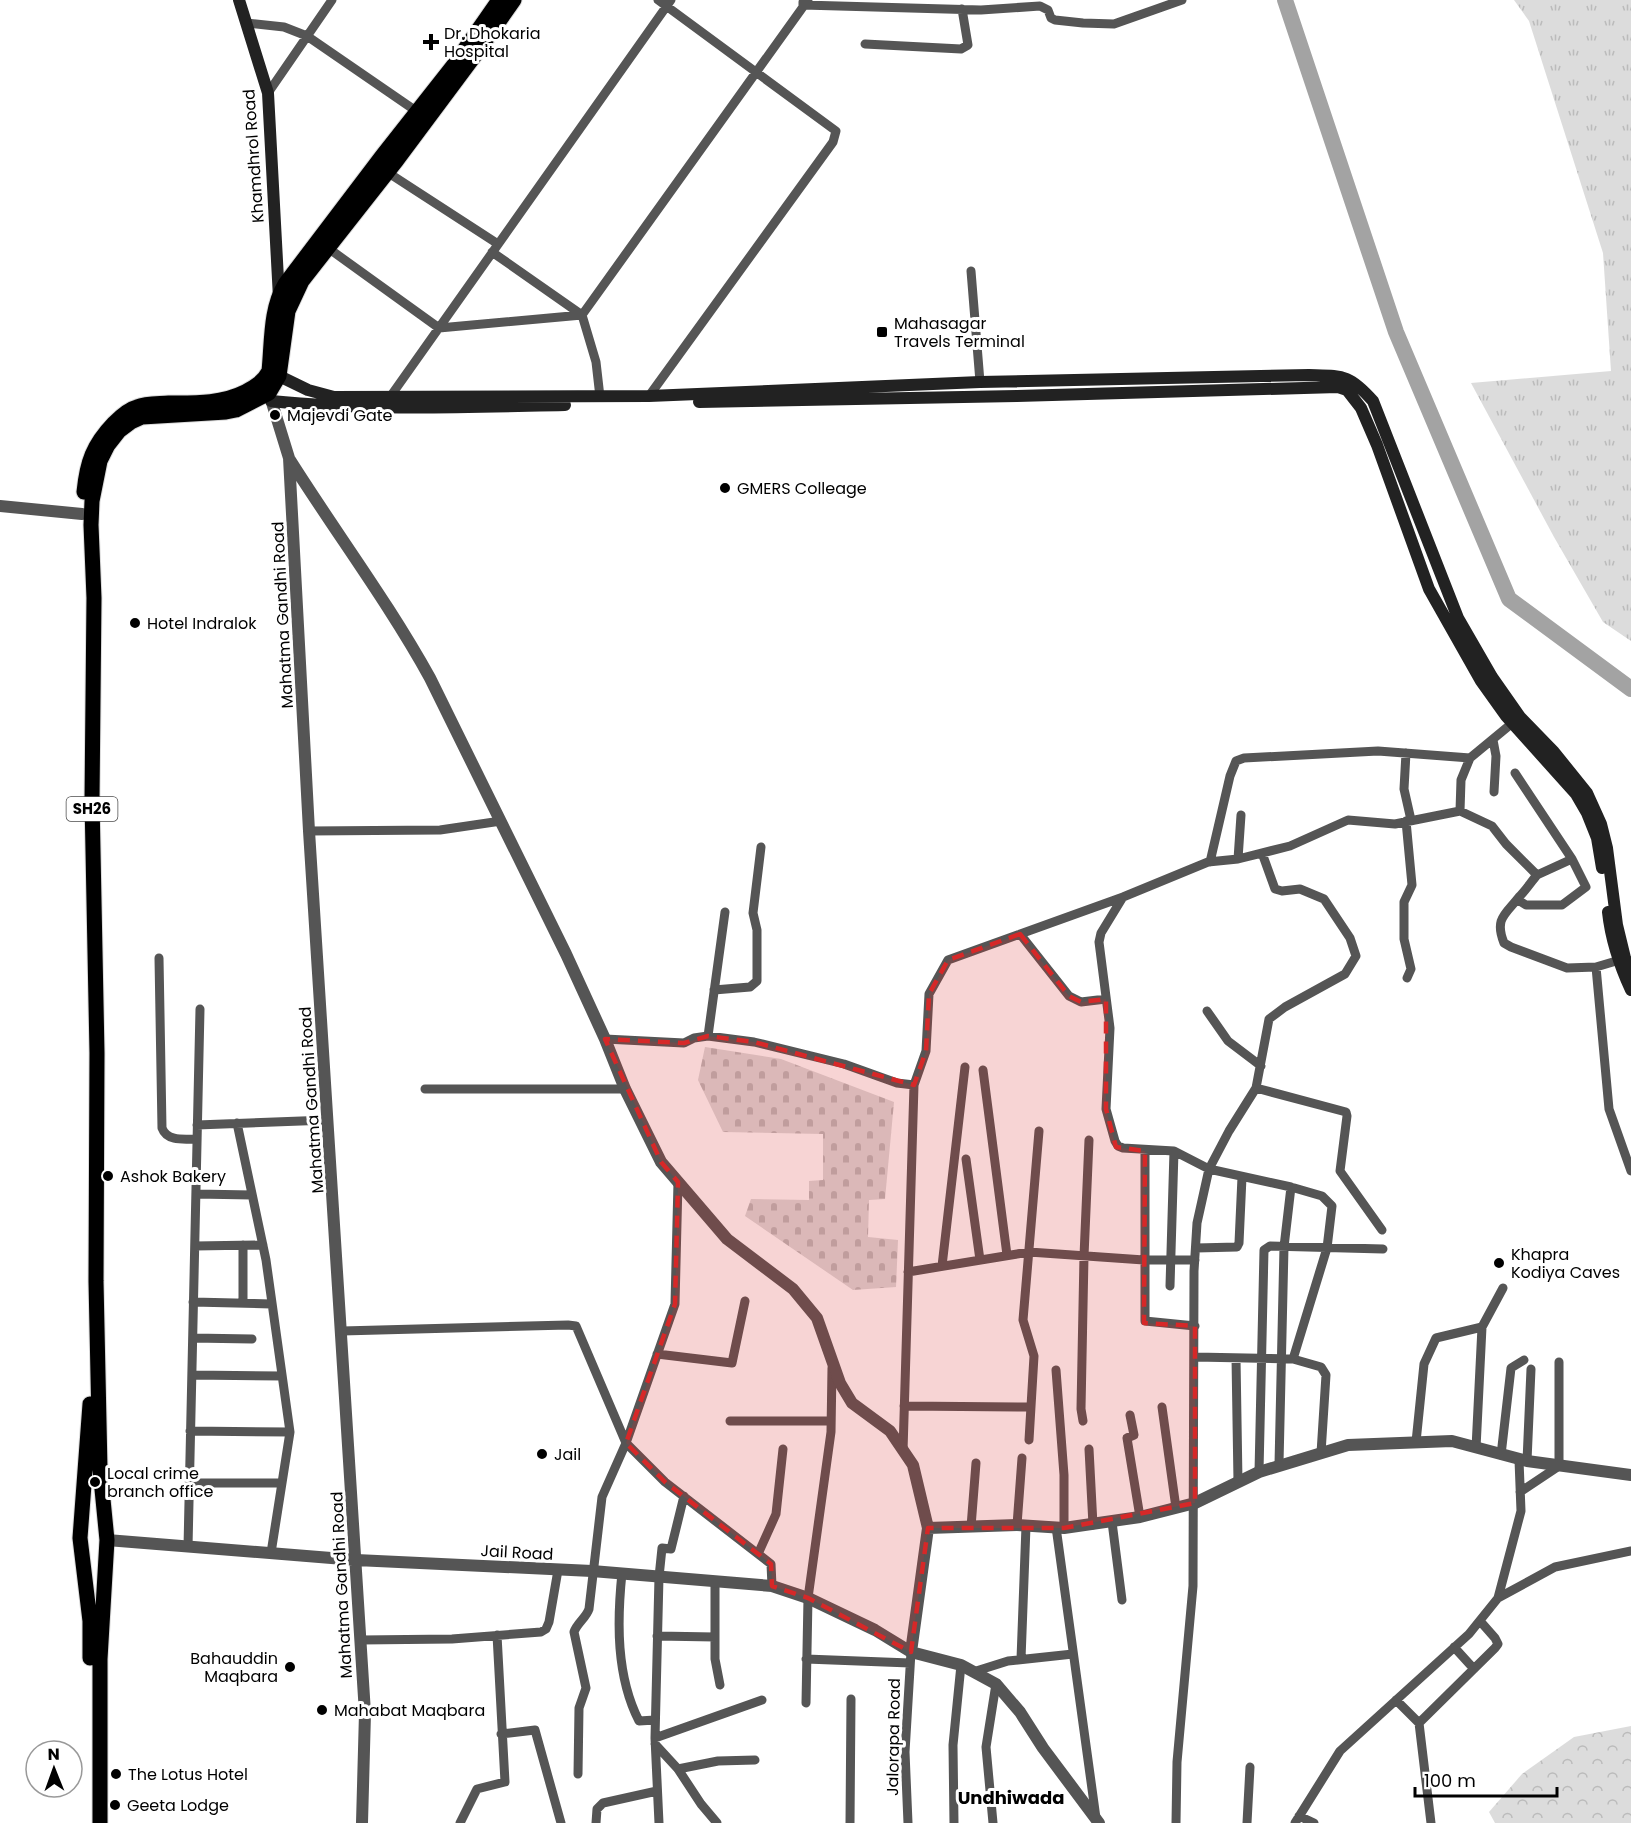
<svg xmlns="http://www.w3.org/2000/svg" width="1631" height="1823" font-family="Poppins,sans-serif">
	<style>
		.forest { fill: url(#forest-crowns) }
		.cemetery { fill: url(#cemetery-stones) }
		.park { fill: url(#park-tufts) }
		.lines { fill: none; stroke-linecap: round; stroke-linejoin: round }
		.river { stroke: #a3a3a3; stroke-width: 16 }
		.primary-casing { stroke: #dbdbdb; stroke-width: 17 }
		.minor { stroke: #555; stroke-width: 9 }
		.tertiary { stroke: #555; stroke-width: 12 }
		.secondary { stroke: #222; stroke-width: 12 }
		.primary { stroke: #000; stroke-width: 15 }
		.marked { fill: #d62828; fill-opacity: 0.2; stroke: #d62828; stroke-width: 4.5; stroke-dasharray: 12 8; stroke-linejoin: round }
		.poi-dot { fill: #000; stroke: #fff; stroke-width: 2 }
		.labels { text-anchor: middle; stroke-width: 6; stroke-linejoin: round; paint-order: stroke }
		.shield { fill: #fff; stroke: #4c4c4c; stroke-width: 1.5 }
		.shield-label { font-size: 15px; font-weight: bold; fill: #000 }
		.poi-label { font-size: 16px; fill: #000; stroke: #fff; text-anchor: start }
		.street-label { font-size: 16px; fill: #000; stroke: #fff }
		.neighbourhood-label { font-size: 18px; font-weight: bold; fill: #000; stroke: #fff }
	</style>
	<defs>
		<pattern id="forest-crowns" width="20" height="18" patternUnits="userSpaceOnUse" patternTransform="scale(1.5)"><rect width="20" height="18" fill="#dcdcdc"/><path d="M2 6a3 3 0 1 1 6 0M12 15a3 3 0 1 1 6 0" fill="none" stroke="#bbb"/></pattern>
		<pattern id="cemetery-stones" width="16" height="16" patternUnits="userSpaceOnUse" patternTransform="scale(1.5)"><rect width="16" height="16" fill="#dcdcdc"/><path d="M2 7V4a2 2 0 0 1 4 0v3zM10 15v-3a2 2 0 0 1 4 0v3z" fill="#bbb"/></pattern>
		<pattern id="park-tufts" width="24" height="20" patternUnits="userSpaceOnUse" patternTransform="scale(1.5)"><rect width="24" height="20" fill="#dcdcdc"/><path d="M3 7l-1-3M5 7V3M7 7l1-3M15 17l-1-3M17 17v-4M19 17l1-3" fill="none" stroke="#bbb"/></pattern>
	</defs>
	<rect width="100%" height="100%" fill="#fff"/>
	<path class="forest" d="M1631,1726v97h-136l-6,-11 33,-38 52,-37z"/>
	<path class="cemetery" d="M705,1047l76,12 113,43 -9,97 -16,1 -1,37 30,3 -2,47 -43,3 -108,-74 6,-17 58,1v-19l14,-1v-46l-100,-2 -25,-52z"/>
	<path class="park" d="M1514,0h117v641l-28,-19 -49,-85 -83,-154 140,-12 -8,-118 -74,-232z"/>
	<g class="lines">
		<path class="river" d="M1285,0l111,332 113,267 122,90"/>
		<defs>
			<path id="primary" d="M84,492c3,-30 9,-47 30,-69 6,-6 15,-14 23,-16 10,-4 22,-3 32,-4 26,0 52,1 76,-11 11,-6 18,-10 24,-21 3,-29 1,-62 16,-87l97,-128 71,-90 46,-66
				M90,1404l-10,134 10,83v37
				M100,1823v-164l7,-119 -7,-71 -4,-188 1,-228 -5,-253 2,-202 -3,-73 1,-24 8,-40 8,-16 11,-14 12,-9 11,-5 84,-5 10,-2 33,-17 10,-17 9,-65 14,-30 95,-121 79,-106 38,-54"/>
		</defs>
		<use href="#primary" class="primary-casing"/>
		<path class="minor" d="M803,2v3l178,5 59,-4 8,4 3,8 4,2 28,3 31,1 68,-24
			M246,23l38,4 23,9 112,77
			M865,44l96,5 7,-4 -6,-36
			M268,93l64,-93
			M387,172l111,72
			M328,248l111,80 143,-13 14,47 4,35
			M492,252l90,63 226,-315
			M971,271l9,111
			M649,396l184,-254 3,-11 -178,-131
			M390,397l281,-397
			M1493,740l3,16 -2,36
			M1406,753l-2,36 7,31
			M1515,773l57,86 14,28 -24,18h-36l-8,-5
			M1460,811l32,15 14,18 31,31 35,-16
			M1406,821l6,64 -8,17v37l7,30 -4,9
			M309,831l131,-1 61,-9
			M1238,859l3,-44
			M1210,862l20,-86 6,-15 8,-3 134,-7 92,7 46,-38
			M1537,875c-6,7 -11,15 -18,22 -13,17 -25,21 -15,46l7,4 56,21 29,-1 27,-8
			M1123,897l-22,36 -2,9 11,86 -4,81 9,32 3,5 5,2 51,3 35,18 82,18 31,9 10,10 -5,42 -34,111
			M1020,934l49,62 12,6 25,-3
			M159,958l3,170c5,14 23,11 35,11
			M1596,967l13,142 22,62
			M714,990l36,-3 7,-6v-51l-4,-17 8,-66
			M1207,1011l21,30 33,25
			M708,1036l17,-124
			M605,1039l79,4 10,-5 14,-2 46,6 90,22 53,19 17,2
			M983,1070l24,185
			M1256,1088l90,24 1,4 -7,55 42,59
			M425,1089h200
			M237,1123l29,137 24,172 -19,121
			M197,1125l131,-5
			M1145,1151v170l50,5
			M966,1159l14,101
			M196,1194l56,1
			M243,1245v58
			M195,1246l68,-1
			M1196,1248l41,-1 2,-4 3,-66
			M942,1266l23,-199
			M908,1272l121,-20 115,8h51
			M1170,1286l4,-135
			M193,1302l78,2
			M342,1331l226,-6 8,1 50,117 39,39 106,82 1,22
			M193,1338l59,1
			M657,1354l75,9 13,-62
			M1195,1357l98,2 28,8 5,8 -5,78
			M1236,1358l2,124
			M1056,1370l8,105v53
			M192,1375l90,1
			M904,1406l127,1
			M1162,1407l14,101
			M1130,1415l4,20 -7,3 13,79
			M730,1421h101
			M1083,1421l-2,-12 3,-153 5,-116
			M190,1431l100,1
			M1029,1440l5,-84 -11,-36 16,-189
			M1416,1442l8,-78 12,-26 46,-11 21,-39
			M1476,1448l6,-121
			M1089,1449l4,76
			M903,1451l11,-366 12,-34 3,-57 19,-34 175,-63 85,-35 30,-3 52,-13 58,-26 47,4 65,-13 1,-31 9,-22
			M1501,1455l10,-87 13,-8
			M1527,1461l4,-92
			M1279,1464l5,-217 7,-60
			M1259,1472l5,-222 6,-4 113,3
			M189,1483h93
			M1520,1492l39,-26v-104
			M1112,1522l10,78
			M1017,1525l5,-67
			M971,1527l5,-64
			M1056,1527l40,291
			M188,1547l12,-538
			M758,1554l18,-40 7,-65
			M622,1573c-5,48 -6,103 17,148l16,-1
			M715,1581v78l5,26
			M1498,1598l57,-31 76,-16
			M657,1636l58,1
			M361,1640l91,-1 89,-7 5,-3 3,-7 9,-52
			M1454,1647l20,22
			M806,1659l104,4
			M1021,1659l5,-133
			M973,1672l35,-11 65,-7
			M1396,1700l23,23 12,100
			M806,1703l2,-105 23,-166 1,-64
			M1419,1723l76,-75 3,-4 -3,-6 -15,-17
			M501,1734l34,-4 26,93
			M655,1738l107,-38
			M655,1744l23,25 23,35 16,19
			M678,1769l40,-8 37,-1
			M578,1774l1,-66 7,-20 -12,-56c3,-9 12,-14 15,-23l13,-112 24,-54 49,-139 3,-122
			M1299,1816l15,7
			M460,1823l17,-34 28,-7 -8,-147
			M596,1823l1,-14 6,-6 54,-12
			M659,1823l-4,-85 4,-161 3,-29 9,1 13,-53
			M850,1823l1,-124
			M908,1823l-3,-71 6,-100
			M954,1823l-1,-78 8,-80
			M993,1823l-7,-76 10,-63
			M1176,1823l1,-61 16,-176 1,-315 3,-48 12,-54 20,-38 27,-43 13,-69 16,-12 60,-33 11,-18 -6,-18 -26,-39 -24,-10 -18,2 -7,-2 -13,-36
			M1247,1823l3,-56
			M1295,1823l45,-72 129,-117 29,-36 23,-87 -2,-51"/>
		<path class="tertiary" d="M269,393l20,65 20,373 56,882 -3,110
			M290,460c46,73 98,142 140,218l136,276 39,85 20,50 36,73 66,77 66,50 24,29 23,65 12,20 38,28 23,34 15,63 -17,124
			M0,506l82,8
			M928,1528l89,-3 47,3 76,-11 55,-14 64,-31 89,-27 104,-4 75,20 104,14
			M107,1540l249,20 236,11 180,15 36,12 67,32 36,22 50,13 35,19 24,28 23,36 56,75"/>
		<path class="secondary" d="M239,0l29,93 11,205
			M273,373l35,17 26,7 315,-1 331,-14 329,-7c34,1 40,-1 64,26l85,217 34,59 28,40 34,35 33,41 14,31 6,24 10,77 8,33 6,12
			M271,401c97,10 196,6 294,4
			M699,402l318,-6 321,-9 9,3 14,18 16,37 52,144 52,92 25,35 70,78 11,19 10,25 5,30
			M1608,912c3,28 11,52 23,78"/>
		<use href="#primary" class="primary"/>
	</g>
	<path class="marked" d="M1020,934l49,62 12,6 25,-3v110l10,38 29,4 -1,172 51,3v177l-131,25h-136l-17,124 -103,-54 -36,-12 -1,-22 -106,-82 -39,-39 49,-139 3,-122 -17,-20 -56,-123 79,4 24,-7 46,6 160,43 12,-34 3,-57 19,-34z"/>
	<g class="poi-dot">
		<path d="M428 33h6v6h6v6h-6v6h-6v-6h-6v-6h6z"/>
		<rect x="876" y="326" width="12" height="12" rx="3"/>
		<circle cx="275" cy="415" r="6"/>
		<circle cx="725" cy="488" r="6"/>
		<circle cx="135" cy="623" r="6"/>
		<circle cx="108" cy="1176" r="6"/>
		<circle cx="1499" cy="1263" r="6"/>
		<circle cx="542" cy="1454" r="6"/>
		<circle cx="95" cy="1482" r="6"/>
		<circle cx="290" cy="1667" r="6"/>
		<circle cx="322" cy="1710" r="6"/>
		<circle cx="116" cy="1774" r="6"/>
		<circle cx="115" cy="1805" r="6"/>
	</g>
	<g class="labels">
		<rect class="shield" x="66.5" y="797" width="51" height="24" rx="4.5"/>
		<g class="shield-label">
			<text x="92" y="814">SH26</text>
		</g>
		<g class="poi-label">
			<text x="444" y="39">Dr. Dhokaria<tspan x="444" dy="18">Hospital</tspan></text>
			<text x="894" y="329">Mahasagar<tspan x="894" dy="18">Travels Terminal</tspan></text>
			<text x="287" y="421">Majevdi Gate</text>
			<text x="737" y="494">GMERS Colleage</text>
			<text x="147" y="629">Hotel Indralok</text>
			<text x="120" y="1182">Ashok Bakery</text>
			<text x="1511" y="1260">Khapra<tspan x="1511" dy="18">Kodiya Caves</tspan></text>
			<text x="554" y="1460">Jail</text>
			<text x="107" y="1479">Local crime<tspan x="107" dy="18">branch office</tspan></text>
			<text x="278" y="1664" text-anchor="end">Bahauddin<tspan x="278" dy="18">Maqbara</tspan></text>
			<text x="334" y="1716">Mahabat Maqbara</text>
			<text x="128" y="1780">The Lotus Hotel</text>
			<text x="127" y="1811">Geeta Lodge</text>
		</g>
		<g class="street-label">
			<text transform="translate(253 156) rotate(-94)" y="6">Khamdhrol Road</text>
			<text transform="translate(282 615) rotate(-93)" y="6">Mahatma Gandhi Road</text>
			<text transform="translate(311 1100) rotate(-94)" y="6">Mahatma Gandhi Road</text>
			<text transform="translate(517 1552) rotate(3)" y="6">Jail Road</text>
			<text transform="translate(341 1585) rotate(-93)" y="6">Mahatma Gandhi Road</text>
			<text transform="translate(893 1737) rotate(-89)" y="6">Jalorapa Road</text>
		</g>
		<g class="neighbourhood-label">
			<text x="1011" y="1804">Undhiwada</text>
		</g>
	</g>
	<g transform="translate(54 1769) rotate(359)"><circle r="28" fill="#ffffff" stroke="#999999" stroke-width="1.5"/>
	<path d="M0-4.5L10 22L0 15L-10 22Z" fill="#000000"/>
	<text y="-9" font-size="16" font-weight="bold" text-anchor="middle" fill="#000000">N</text>
	</g>
	<path d="M1415 1787v9h142v-9" fill="none" stroke="#000000" stroke-width="3"/>
	<text x="1424" y="1787" font-size="18" fill="#000000" stroke="#ffffff" stroke-width="4.5" paint-order="stroke">100 m</text>
</svg>
